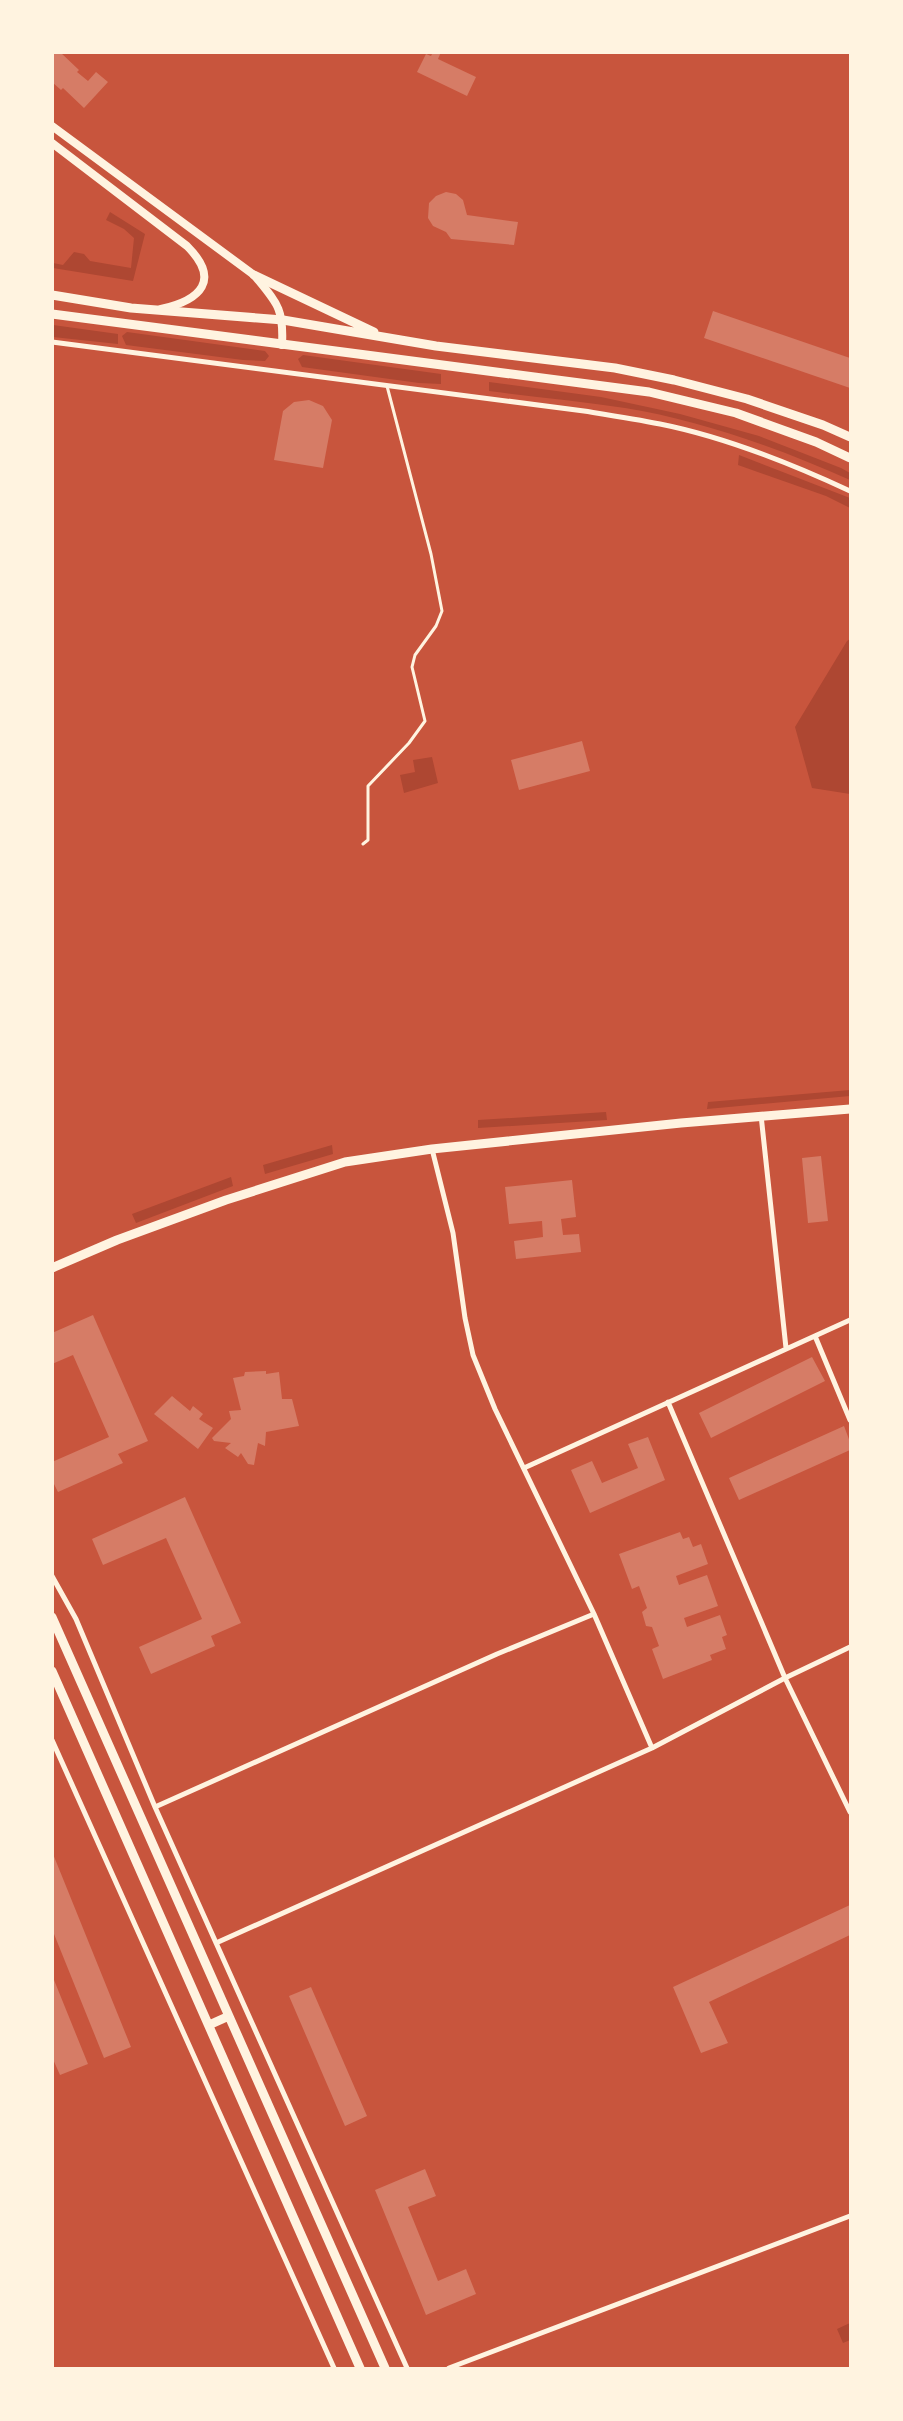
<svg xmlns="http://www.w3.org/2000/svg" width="903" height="2421" font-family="Inter,sans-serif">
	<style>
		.green { fill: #ae4732 }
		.building { fill: #d67c66 }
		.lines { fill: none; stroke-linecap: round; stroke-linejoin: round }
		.service { stroke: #fff3e0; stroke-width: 3 }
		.minor { stroke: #fff3e0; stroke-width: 5 }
		.tertiary { stroke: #fff3e0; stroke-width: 8 }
		.secondary { stroke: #fff3e0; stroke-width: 9 }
	</style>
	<rect width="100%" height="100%" fill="#c8553d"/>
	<path class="green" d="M110,212l35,22 -12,47 -80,-13v-5l10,2 11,-13 10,2 6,7 41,7 3,-30 -10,-9 -18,-9z
		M53,325l65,9v10l-65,-7z
		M127,332l138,19 4,5 -4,5 -22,-1 -117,-15 -4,-9z
		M303,355l138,19v10l-22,-1 -117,-16 -4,-8z
		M489,382l112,15 79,17 79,22 82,32 9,5v7c-69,-31 -150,-60 -225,-72 -45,-7 -91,-11 -136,-17z
		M739,455l111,43v10l-24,-12 -88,-31z
		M850,639v155l-38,-6 -17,-61 52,-86z
		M432,757l6,26 -34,10 -4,-18 15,-3 -2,-12z
		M850,1090v6l-143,13 1,-7z
		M606,1112l1,8 -129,8v-8z
		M332,1145l1,9 -68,20 -2,-9z
		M231,1177l2,9 -97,37 -4,-9z
		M850,2323v17l-7,3 -6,-14z"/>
	<path class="building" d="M55,52h5l19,18 -2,2 11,9 8,-9 12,10 -24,26 -21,-20 -2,2 -9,-8v-27z
		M433,52h8l-3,7 38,18 -9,19 -50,-24 9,-18 5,2z
		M446,192l10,2 7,6 4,15 51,7 -4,23 -63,-6 -5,-7 -13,-6 -5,-8 1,-15 7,-7z
		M713,311l137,47v30l-146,-50z
		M309,400l14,6 9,14 -9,48 -49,-8 9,-49 11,-9z
		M582,741l8,30 -71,19 -8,-30z
		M821,1156l7,65 -20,2 -6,-65z
		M572,1180l4,37 -15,2 2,16 16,-1 2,18 -65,7 -2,-18 29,-4 -1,-16 -33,3 -4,-37z
		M93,1315l55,126 -30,13 5,9 -65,29 -6,-12v-18l57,-25 -36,-82 -21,9v-31z
		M812,1357l13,24 -114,57 -12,-25z
		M266,1371v3l13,-2 3,27h10l7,27 -33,6 -1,14 -7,-3 -4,22 -6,-1 -7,-11 -3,4 -13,-9 6,-5 -17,-2 -2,-3 19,-19 -2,-8 12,-1 -8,-32 11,-2 1,-4z
		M172,1396l18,15 3,-5 10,8 -4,5 14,9 -15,21 -44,-35z
		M844,1426l6,16v8l-111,50 -10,-22z
		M648,1437l17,43 -75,33 -19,-43 21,-9 10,22 36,-15 -10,-24z
		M185,1497l56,126 -30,13 4,10 -64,28 -12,-27 63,-28 -36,-81 -63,27 -11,-26z
		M680,1532l3,7 6,-2 4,10 8,-3 7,20 -32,12 3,9 28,-10 11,31 -34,12 3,9 33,-12 7,20 -5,2 4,12 -16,6 2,5 -49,19 -11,-30 7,-3 -7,-19 -6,-1 -4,-14 5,-4 -8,-22 -7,3 -13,-35z
		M53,1854l78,193 -27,11 -52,-129z
		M850,1905v30l-141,67 19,41 -27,10 -28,-66z
		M52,1975l36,89 -28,11 -8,-18z
		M311,1987l56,129 -22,10 -56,-130z
		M425,2169l11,27 -28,11 30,74 28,-12 10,25 -50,21 -51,-125z"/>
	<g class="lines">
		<path class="service" d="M363,844l5,-4v-54l41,-43 16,-22 -13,-54 3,-12 21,-29 6,-15 -11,-57 -44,-168"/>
		<path class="minor" d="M52,342l532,69c25,4 51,8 76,13 65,13 130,39 190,67
			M761,1115l25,233
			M432,1149l21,84 12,85 8,37 22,54 99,205 58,134
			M815,1336l35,84
			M668,1402l117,276 65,134
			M524,1468l326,-148
			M52,1576l24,43 79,188 252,561
			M52,1740l282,628
			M155,1807l342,-153 97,-40
			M216,1943l436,-195 133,-70 65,-31
			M449,2368l401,-152"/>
		<path class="tertiary" d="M52,126l202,149c23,28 30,33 28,70
			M52,143l135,103c34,34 14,54 -26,63"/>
		<path class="secondary" d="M254,275l120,57
			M52,295l79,13 152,12 153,26 179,22 59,12 73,19 76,26 27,12
			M52,314l597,78 87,21 80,29 34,16
			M52,1268l65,-28 109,-40 119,-38 87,-13 249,-26 169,-14
			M52,1617l333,751
			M52,1671l308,697
			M209,2025l20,-9"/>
	</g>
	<rect width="903" height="2421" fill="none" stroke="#fff3e0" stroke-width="108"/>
</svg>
